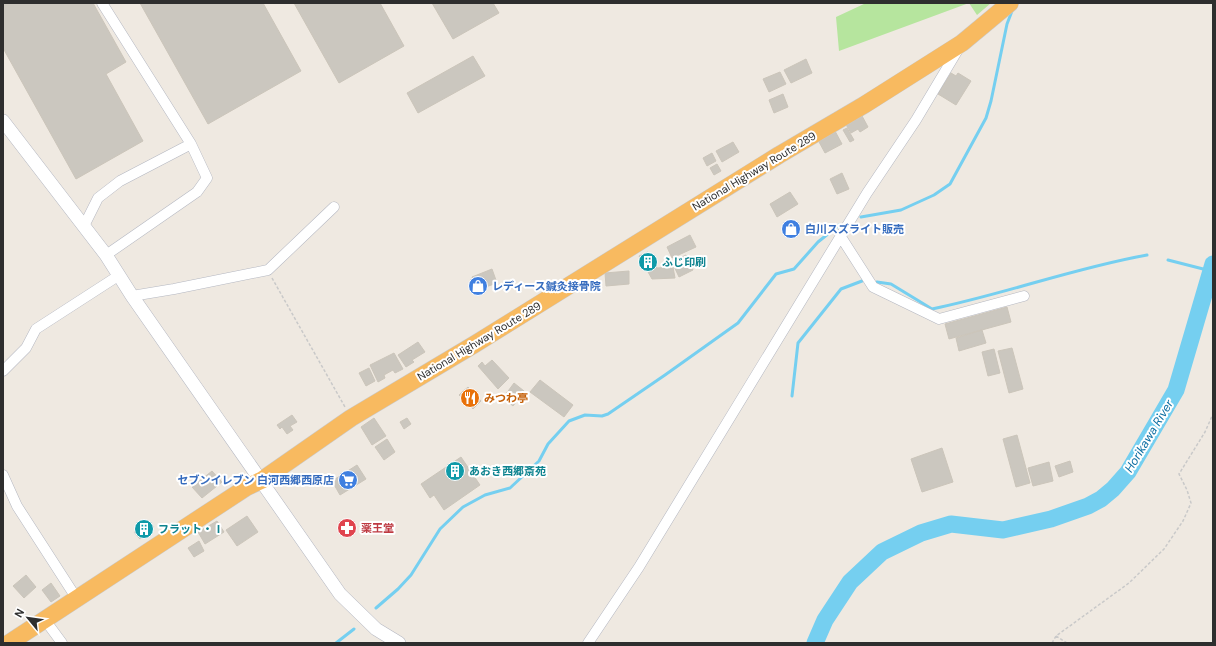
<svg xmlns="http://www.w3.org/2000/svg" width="1216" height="646" font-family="'DM Sans','Noto Sans JP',sans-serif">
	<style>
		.green { fill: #b6e59e }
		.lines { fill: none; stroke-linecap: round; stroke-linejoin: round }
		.stream { stroke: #75cff0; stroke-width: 3 }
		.river { stroke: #75cff0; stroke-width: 17 }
		.building { fill: #cbc7bf; stroke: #cbc5ba }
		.minor-casing { stroke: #b4b7c1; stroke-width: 11 }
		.tertiary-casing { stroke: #b4b7c1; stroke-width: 14 }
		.trunk-casing { stroke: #c9c9c9; stroke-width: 18 }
		.path { stroke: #c9c9c9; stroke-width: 1.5; stroke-dasharray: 3 2; stroke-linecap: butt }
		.minor { stroke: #fff; stroke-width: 10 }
		.tertiary { stroke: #fff; stroke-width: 13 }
		.trunk { stroke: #f8ba60; stroke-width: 17 }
		.labels { text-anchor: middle; stroke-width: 4; stroke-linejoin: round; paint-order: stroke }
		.street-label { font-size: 11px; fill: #2e2e2e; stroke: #fff }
		.shop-label { font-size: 11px; font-weight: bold; fill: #366cbe; stroke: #fff; text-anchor: start }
		.culture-label { font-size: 11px; font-weight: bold; fill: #0d838f; stroke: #fff; text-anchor: start }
		.food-label { font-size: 11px; font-weight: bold; fill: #c56008; stroke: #fff; text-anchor: start }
		.health-label { font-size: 11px; font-weight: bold; fill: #be3a42; stroke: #fff; text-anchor: start }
		.water-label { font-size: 12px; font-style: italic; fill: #0d6fa3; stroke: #fff }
	</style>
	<rect width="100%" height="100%" fill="#efe9e1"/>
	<path class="green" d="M866,3h125l-14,12 -8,-12 -130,48 -3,-34z"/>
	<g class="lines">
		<path class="stream" d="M861,217l40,-7 33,-15 16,-11 36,-66 5,-17 16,-77 5,-13
			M1168,260l43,11
			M877,282l14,2 41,25c73,-15 142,-41 215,-54
			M792,396l6,-53 43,-54 21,-8
			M376,608l22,-19 13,-14 29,-46 23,-22 22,-12 25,-7 29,-27 9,-17 21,-23 16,-6 17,1 6,-2 57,-39 73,-52 38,-49 18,-5 24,-27 21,-17
			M336,643l18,-14"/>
		<path class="river" d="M815,643l10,-23 25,-38 32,-30 39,-19 30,-9 52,6 48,-11 37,-13 13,-7 12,-10 15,-17 48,-82 37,-126"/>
	</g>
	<path class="building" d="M3,3h90l33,59 -20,12 37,67 -67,38 -73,-131z
		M140,3h123l38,68 -93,53z
		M294,3h86l24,43 -65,37z
		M432,3h61l6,10 -46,26z
		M473,56l12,20 -67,37 -11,-20z
		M806,59l6,14 -21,10 -7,-13z
		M780,72l6,12 -17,8 -6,-13z
		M951,73l5,3 2,-3 13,8 -15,24 -18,-11z
		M783,94l5,13 -14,6 -5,-13z
		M861,114l7,13 -8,5 -2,-3 -7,4 -6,-10z
		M847,128l7,12 -4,2 -7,-12z
		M835,131l7,13 -17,9 -7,-13z
		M733,142l6,10 -17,10 -6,-11z
		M712,153l4,8 -9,5 -4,-8z
		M717,164l4,7 -7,4 -4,-7z
		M842,173l7,16 -12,5 -7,-15z
		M790,192l8,12 -21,13 -7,-13z
		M690,235l6,12 -24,11 -5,-11z
		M648,252l9,16 16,-1 2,11 -23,1 -13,-23z
		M686,255l7,15 -14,7 -7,-15z
		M492,269l5,14 -20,7 -5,-13z
		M629,271v13l-23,2 -1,-13z
		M1007,307l4,15 -62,17 -4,-15z
		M982,330l4,13 -27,8 -3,-13z
		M418,342l7,10 -13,8 2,2 -8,5 -8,-12z
		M1012,348l11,41 -14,4 -11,-42z
		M994,349l6,24 -12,3 -6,-24z
		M394,353l9,16 -8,4 -2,-3 -9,5 1,3 -7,4 -8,-17z
		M492,360l17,18 -11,11 -20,-23 4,-4 3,4z
		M369,368l6,13 -9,5 -7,-13z
		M540,380l33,25 -9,12 -34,-25z
		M514,383l10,8 -11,15 -10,-8z
		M468,387l13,14 -8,8 -14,-14z
		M292,415l5,7 -7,4 3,4 -6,4 -5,-7 -2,2 -3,-4z
		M374,418l12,18 -14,9 -11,-18z
		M407,418l4,6 -7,5 -4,-7z
		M1017,435l13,48 -14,4 -13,-48z
		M387,439l8,13 -11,8 -9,-13z
		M942,448l11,34 -31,10 -11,-33z
		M461,457l19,28 -36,25 -10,-15 -4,3 -9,-14z
		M1070,461l3,11 -14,5 -4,-11z
		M1049,462l4,19 -20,5 -5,-18z
		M357,465l9,14 -26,16 -8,-14z
		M212,471l10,11 -20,16 -10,-11z
		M247,516l11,16 -21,14 -11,-16z
		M148,520l6,7 -14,12 -6,-7z
		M217,521l7,11 -19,12 -7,-12z
		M199,541l5,10 -10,6 -6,-9z
		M26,575l10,12 -12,11 -11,-12z
		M51,583l9,13 -9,6 -9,-12z"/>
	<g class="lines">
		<defs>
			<path id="minor" d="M102,3l89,141 16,34 -10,14 -91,63
				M84,226l14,-28 22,-17 71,-37
				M841,237l32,50 66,32 85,-23
				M132,296l42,-7 94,-19 66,-63
				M3,371l23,-23 10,-19 82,-53
				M3,475l14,31 60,93
				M45,620l17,23
				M588,643l51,-76 228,-374 49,-73 43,-72"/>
			<path id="tertiary" d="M3,121l103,134 26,41 208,298 36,35 23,14"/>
			<path id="trunk" d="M9,643l238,-156 15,-7 89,-62 124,-74 304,-189 85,-50 98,-62 48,-40"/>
		</defs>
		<use href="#minor" class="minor-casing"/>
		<use href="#tertiary" class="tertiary-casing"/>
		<use href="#trunk" class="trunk-casing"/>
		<path class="path" d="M272,278l73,129
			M1056,636l11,7
			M1052,643l4,-7 73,-53 35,-34 19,-28 8,-18 -4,-13 -8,-16 26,-42 8,-18"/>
		<use href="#minor" class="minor"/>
		<use href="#tertiary" class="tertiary"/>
		<use href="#trunk" class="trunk"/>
	</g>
	<defs>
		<symbol id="shop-disc" viewBox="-11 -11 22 22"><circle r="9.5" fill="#3f7fe0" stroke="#fff"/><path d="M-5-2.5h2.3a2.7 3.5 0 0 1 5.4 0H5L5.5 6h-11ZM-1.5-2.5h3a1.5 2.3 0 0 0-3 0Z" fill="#fff"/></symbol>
		<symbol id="building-disc" viewBox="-11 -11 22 22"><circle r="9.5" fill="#0f9aa8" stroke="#fff"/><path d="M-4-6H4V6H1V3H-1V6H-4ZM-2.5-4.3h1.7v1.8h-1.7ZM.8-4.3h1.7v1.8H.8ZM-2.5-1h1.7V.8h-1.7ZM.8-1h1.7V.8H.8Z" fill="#fff"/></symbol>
		<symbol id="restaurant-disc" viewBox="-11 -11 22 22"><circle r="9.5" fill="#e8710a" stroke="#fff"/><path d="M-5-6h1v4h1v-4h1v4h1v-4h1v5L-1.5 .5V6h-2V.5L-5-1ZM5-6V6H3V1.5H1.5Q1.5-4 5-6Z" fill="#fff"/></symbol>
		<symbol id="supermarket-disc" viewBox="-11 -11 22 22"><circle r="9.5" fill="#3f7fe0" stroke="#fff"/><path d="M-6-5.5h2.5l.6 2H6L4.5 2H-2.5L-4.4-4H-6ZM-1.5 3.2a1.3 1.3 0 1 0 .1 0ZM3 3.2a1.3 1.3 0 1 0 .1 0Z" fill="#fff"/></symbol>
		<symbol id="pharmacy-disc" viewBox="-11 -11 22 22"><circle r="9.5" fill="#e0444e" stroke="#fff"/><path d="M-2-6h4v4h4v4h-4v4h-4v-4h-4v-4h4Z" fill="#fff"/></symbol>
	</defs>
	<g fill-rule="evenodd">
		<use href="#shop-disc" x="780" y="218" width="22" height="22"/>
		<use href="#building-disc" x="637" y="251" width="22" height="22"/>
		<use href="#shop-disc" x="467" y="275" width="22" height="22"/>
		<use href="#restaurant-disc" x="459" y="387" width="22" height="22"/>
		<use href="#building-disc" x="444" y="460" width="22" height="22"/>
		<use href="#supermarket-disc" x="337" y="469" width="22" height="22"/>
		<use href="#pharmacy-disc" x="336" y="517" width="22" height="22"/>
		<use href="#building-disc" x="133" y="518" width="22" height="22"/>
	</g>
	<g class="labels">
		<g class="street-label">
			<text transform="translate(754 171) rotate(-31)" y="4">National Highway Route 289</text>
			<text transform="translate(479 341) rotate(-31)" y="4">National Highway Route 289</text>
		</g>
		<g class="shop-label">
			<text x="805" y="233">白川スズライト販売</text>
			<text x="492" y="290">レディース鍼灸接骨院</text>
			<text x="334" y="484" text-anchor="end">セブンイレブン 白河西郷西原店</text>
		</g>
		<g class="culture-label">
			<text x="662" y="266">ふじ印刷</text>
			<text x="469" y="475">あおき西郷斎苑</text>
			<text x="158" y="533">フラット・Ⅰ</text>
		</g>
		<g class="food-label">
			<text x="484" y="402">みつわ亭</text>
		</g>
		<g class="health-label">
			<text x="361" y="532">薬王堂</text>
		</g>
		<g class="water-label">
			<text transform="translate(1149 436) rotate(-59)" y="4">Horikawa River</text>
		</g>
	</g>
	<rect width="1216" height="646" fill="none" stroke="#2e2e2e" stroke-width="8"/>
	<g transform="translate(28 618) rotate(299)" stroke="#ffffff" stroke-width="3" paint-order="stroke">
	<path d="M0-3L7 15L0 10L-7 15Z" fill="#2e2e2e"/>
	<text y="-6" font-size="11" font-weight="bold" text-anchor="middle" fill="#2e2e2e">N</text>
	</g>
</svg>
